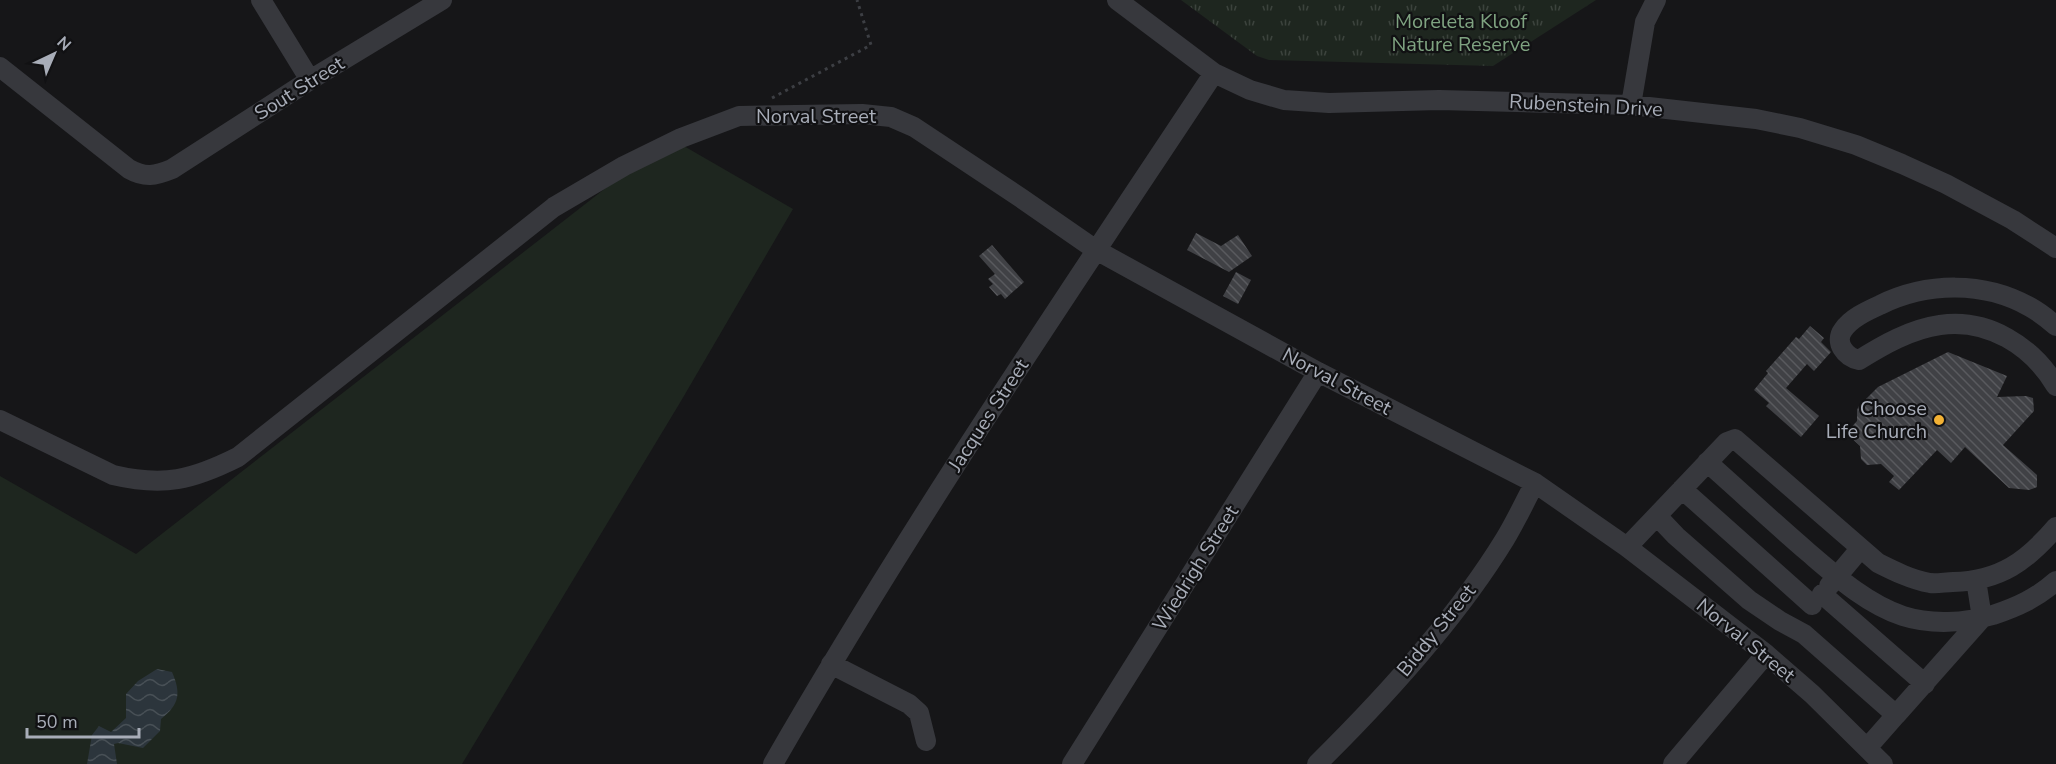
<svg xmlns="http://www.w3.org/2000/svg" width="2056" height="764" font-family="'Nunito Sans',sans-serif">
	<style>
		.green { fill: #1e261f }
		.park { fill: url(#park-tufts) }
		.water { fill: url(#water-waves) }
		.building { fill: url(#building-back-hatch) }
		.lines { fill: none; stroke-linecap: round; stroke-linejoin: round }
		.path { stroke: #3d3f44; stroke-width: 3; stroke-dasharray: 3 4.5; stroke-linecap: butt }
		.minor { stroke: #37383d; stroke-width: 20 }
		.poi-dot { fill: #f2b134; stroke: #111113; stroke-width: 2 }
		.labels { text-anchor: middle; stroke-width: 4.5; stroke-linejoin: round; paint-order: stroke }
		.park-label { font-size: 20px; fill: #7fa381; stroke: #111113 }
		.street-label { font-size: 20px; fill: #a8adb8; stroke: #111113 }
		.poi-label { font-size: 20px; fill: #a8adb8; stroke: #111113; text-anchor: end }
	</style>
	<defs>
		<pattern id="park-tufts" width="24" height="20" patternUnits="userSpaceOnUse" patternTransform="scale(1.5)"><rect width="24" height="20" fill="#1e261f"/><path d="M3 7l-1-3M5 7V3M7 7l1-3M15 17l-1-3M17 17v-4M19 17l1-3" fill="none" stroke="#3c433d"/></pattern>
		<pattern id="water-waves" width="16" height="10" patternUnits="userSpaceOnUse" patternTransform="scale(1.5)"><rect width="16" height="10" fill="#2c353c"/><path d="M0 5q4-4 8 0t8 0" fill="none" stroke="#485056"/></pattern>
		<pattern id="building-back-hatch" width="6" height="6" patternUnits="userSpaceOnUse" patternTransform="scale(1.5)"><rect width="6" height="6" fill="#404145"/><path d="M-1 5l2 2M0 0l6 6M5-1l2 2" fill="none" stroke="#595a5e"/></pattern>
	</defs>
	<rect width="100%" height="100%" fill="#161618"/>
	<path class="green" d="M670,138l123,71 -112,192 -219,363h-462v-288l136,78z"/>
	<path class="park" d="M1181,0h415l-103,66 -224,-6 -12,-4z"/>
	<path class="water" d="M157,669l15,3c9,21 8,32 -11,47l-1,12 -17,17 -25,-5 -4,1 3,20h-30l5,-29 7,-9 12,6 15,-14v-24l12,-13z"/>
	<path class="building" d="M1196,233l25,13 17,-11 14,21 -23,16 -42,-22z
		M992,245l32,37 -19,17 -4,-5 -4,2 -8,-9 4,-3 -5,-5 7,-5 -16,-18z
		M1236,272l15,8 -13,24 -15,-8z
		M1810,326l14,12 -3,4 10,10 -17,19 -7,-7 -21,24 33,28 -18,21 -35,-31 3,-3 -15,-13 14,-17 -2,-2 30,-34 3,2z
		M1948,352l59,24 -10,21 29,-1 7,2 1,13 -31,34 34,30v12l-8,3 -20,-2 -44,-41 -14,16 -14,-13 -38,40 -10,-8 5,-6 -13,-12 -14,1 -6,-6 -1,-13 -14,-13 11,-12v-11l2,-4 19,-19z"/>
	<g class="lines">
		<path class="path" d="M772,98l99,-53 -14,-45"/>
		<path class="minor" d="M261,0l49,80
			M1117,0l97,73 36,17 34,10 45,3 110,-3 192,5 125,14 44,9 56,17 46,19 44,20 67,36 43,28
			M0,67l129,102c16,9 26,7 43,0l138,-89 132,-80
			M1631,105l14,-83 11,-22
			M2056,326c-8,-7 -17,-14 -26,-19 -46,-26 -103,-25 -150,-2 -13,6 -29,13 -37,25 -9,12 2,27 16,30 24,-15 52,-31 81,-35 48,-7 92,21 116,61
			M0,420l113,55c51,12 79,5 125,-18l316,-250 70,-41 57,-28 58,-22 123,-2 29,3 23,10 107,71 75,52 222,122 217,111 92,64 139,107 46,40 71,70
			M1707,462c34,30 67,61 102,91 28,24 58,51 94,63 28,9 62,7 90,-1 24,-8 44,-17 63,-34
			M1682,489l130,116
			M1657,516l19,20 73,64 31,21 24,13 92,81 86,-97 -6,-38
			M1627,547l100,-105 8,-3 143,124c16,8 34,17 52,20 7,1 16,-1 23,-1 47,-1 74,-21 103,-55
			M1829,586l31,-37
			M1822,594l103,90
			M831,664l78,40 10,9 7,28
			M1867,748l29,-33
			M773,764c136,-237 290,-463 441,-691
			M1072,764l246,-392
			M1317,764c67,-66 139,-145 188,-225 11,-18 20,-38 30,-56
			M1673,764l93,-110"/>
	</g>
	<circle class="poi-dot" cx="1939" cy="420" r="6"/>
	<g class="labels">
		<g class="park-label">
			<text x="1461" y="28">Moreleta Kloof<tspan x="1461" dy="23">Nature Reserve</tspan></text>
		</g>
		<g class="street-label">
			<text transform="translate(299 88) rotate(-32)" y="7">Sout Street</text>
			<text transform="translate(1586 105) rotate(3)" y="7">Rubenstein Drive</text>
			<text x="816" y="123">Norval Street</text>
			<text transform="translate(1337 381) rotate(28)" y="7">Norval Street</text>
			<text transform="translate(988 415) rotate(-57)" y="7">Jacques Street</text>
			<text transform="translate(1195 568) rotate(-58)" y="7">Wiedrigh Street</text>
			<text transform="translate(1436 630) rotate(-51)" y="7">Biddy Street</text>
			<text transform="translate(1746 640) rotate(39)" y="7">Norval Street</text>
		</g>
		<g class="poi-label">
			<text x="1927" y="415">Choose<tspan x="1927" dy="23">Life Church</tspan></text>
		</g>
	</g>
	<g transform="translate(54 54) rotate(44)" stroke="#111113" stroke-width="4.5" paint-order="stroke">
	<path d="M0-4.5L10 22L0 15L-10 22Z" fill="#a8adb8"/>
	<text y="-9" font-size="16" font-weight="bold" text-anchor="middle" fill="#a8adb8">N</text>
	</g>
	<path d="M27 728v9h112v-9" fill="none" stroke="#a8adb8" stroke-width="3"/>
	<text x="36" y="728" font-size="18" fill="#a8adb8" stroke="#111113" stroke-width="4.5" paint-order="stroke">50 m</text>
</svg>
